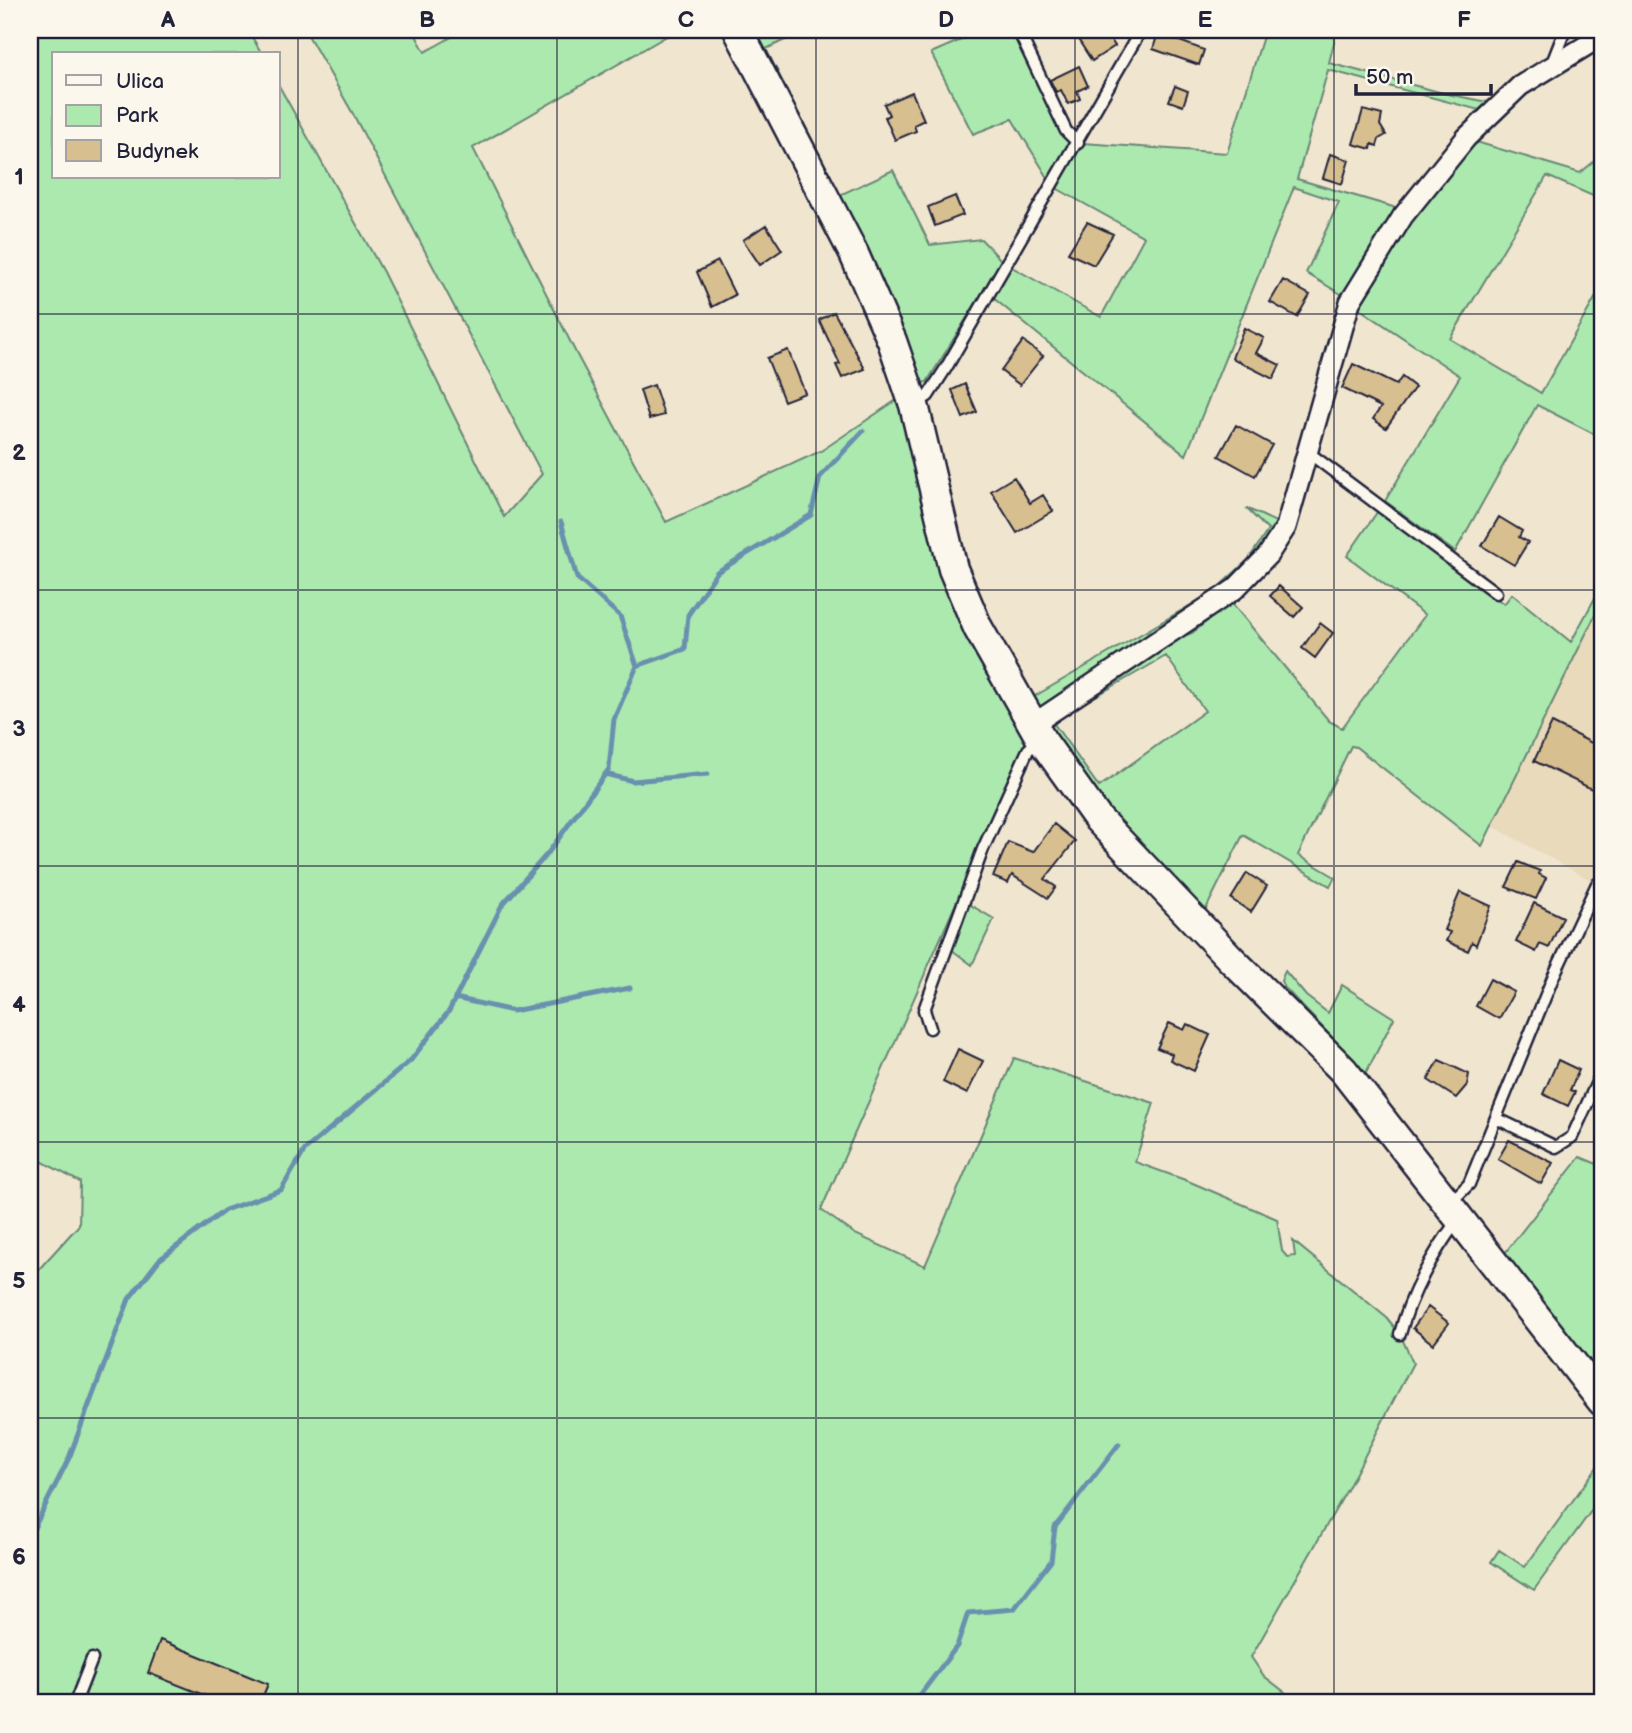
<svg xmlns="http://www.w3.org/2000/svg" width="1632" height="1733" font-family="'Balsamiq Sans',sans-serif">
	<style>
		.built { fill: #e9dabc }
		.green { fill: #ace9af; stroke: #678675; stroke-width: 2 }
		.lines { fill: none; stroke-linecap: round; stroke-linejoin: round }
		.stream { stroke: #6990ae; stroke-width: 5 }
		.building { fill: #d8bf8f; stroke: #22223b; stroke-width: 2 }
		.lane-casing { stroke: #22223b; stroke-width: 15 }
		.street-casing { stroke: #22223b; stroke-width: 24 }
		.secondary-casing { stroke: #22223b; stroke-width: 33 }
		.lane { stroke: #fbf7ec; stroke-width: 10 }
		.street { stroke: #fbf7ec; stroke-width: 19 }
		.secondary { stroke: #fbf7ec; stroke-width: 28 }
		.grid { fill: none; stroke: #22223b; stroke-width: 2; stroke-opacity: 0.55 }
		.neatline { fill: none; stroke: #22223b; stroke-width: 2.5 }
		.grid-label { font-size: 23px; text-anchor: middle; font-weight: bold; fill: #22223b }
	</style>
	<rect width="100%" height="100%" fill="#f0e6d0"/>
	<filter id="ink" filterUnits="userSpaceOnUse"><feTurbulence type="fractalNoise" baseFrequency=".0143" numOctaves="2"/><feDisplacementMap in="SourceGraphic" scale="14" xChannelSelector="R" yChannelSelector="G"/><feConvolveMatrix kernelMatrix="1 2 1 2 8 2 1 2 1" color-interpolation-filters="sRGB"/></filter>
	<g filter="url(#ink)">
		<path class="built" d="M1594,617l8,7v248l-5,12 -105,-58z"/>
		<path class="green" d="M30,30h218l14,24h-208v123h224v-93l105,188 121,245 38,-43 -190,-362 -47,-82h108l12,22 39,-22h213l-204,118 104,207 89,167 155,-71 80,-54 128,340 -208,473 34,24 70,32 89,-208 140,45 -19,59 53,19 89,38 5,32 5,6 8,-1 -2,-15 94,77 13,16 13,29 -65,125 -97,169 13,19 35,27h-1269v-424l49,-54 1,-43 -50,-27z
			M747,30h59l-40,19 74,146 53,-25 37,75 51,-6 21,22 -75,121 -8,1z
			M984,30h28l58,114 -20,37 -38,-62 -39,15 -42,-81z
			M1265,30h72l-8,33 118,31 41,8 -9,8 -151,-40 -31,109 96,28 6,6 -53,84 -40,-24 33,-71 -45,-15 -108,268 -194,-158 18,-31 91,51 43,-80 -88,-49 27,-45 144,10z
			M1473,141l107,32 22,-18v45l-55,-24 -97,163 91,54 61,-107v152l-65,-33 -82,147 -70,-51 75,-125 -103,-69 5,-13 64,-96z
			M1246,508l32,15 -10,19 -35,41 -197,127 -1,-14 178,-104 35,-32 20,-30z
			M1380,508l124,96 8,-10 59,48 31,-57v16l-120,245 -126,-99 -5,-1 -53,109 37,22 -5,9 -87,-51 -39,78c-59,-53 -108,-120 -155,-185l5,-4 45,63 106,-76 -39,-55 -96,55 100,-71 22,-7 39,-31 98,119 13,7 83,-113 -78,-59z
			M967,903l27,16 -22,46 -20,-15z
			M1285,971l21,25 22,17 14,-28 52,33 -28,55 -82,-86 -3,-6z
			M1580,1157l22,9v221l-101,-129z
			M1602,1460v36l-68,94 -43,-28 8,-12 26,17z"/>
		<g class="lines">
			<path class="stream" d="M561,522l16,56 43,38 17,50
				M605,774l28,7 75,-7
				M455,998l58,13 117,-23
				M30,1536l39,-78 60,-159 30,-39 66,-50 56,-20 24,-40 106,-90 38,-49 53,-106 46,-52 61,-84 5,-50 23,-53 48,-17 3,-34 29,-43 94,-57 9,-38 43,-46
				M914,1703l43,-57 11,-33 46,-4 37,-48 4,-34 64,-83"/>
		</g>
		<path class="building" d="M1072,30h32l11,16 -23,15z
			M1158,33l46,17 -5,15 -46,-16z
			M1079,66l9,20 -11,5 3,8 -12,5 -7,-14 -5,2 -6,-12z
			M1175,86l13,5 -5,15 -14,-5z
			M912,92l12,28 -10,5 2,6 -21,9 -10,-23 4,-2 -5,-11z
			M1363,110l19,5 -2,10 6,10 -7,4 -2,7 -5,-2 -1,5 -18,-5z
			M1330,154l19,6 -7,24 -19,-6z
			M955,196l8,19 -28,11 -7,-19z
			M1087,222l26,12 -19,31 -26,-12z
			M766,225l16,25 -22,15 -17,-25z
			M718,261l17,34 -23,12 -15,-35z
			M1283,280l27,15 -13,22 -27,-15z
			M834,312l31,57 -23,9 -6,-13 4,-1 -21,-44z
			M1244,328l20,10 -8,15 24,12 -7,14 -41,-21z
			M1023,341l20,15 -23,29 -19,-14z
			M788,350l17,43 -21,8 -17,-43z
			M1353,364l43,21 6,-8 13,10 -29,41 -13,-9 8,-12 -39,-19z
			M965,384l12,28 -14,6 -11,-28z
			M654,385l10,30 -15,4 -9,-29z
			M1236,425l36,20 -17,31 -36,-20z
			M1014,477l16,26 13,-8 10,16 -36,22 -26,-42z
			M1499,517l23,14 -3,6 9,5 -14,23 -32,-19z
			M1279,586l24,21 -9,10 -24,-21z
			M1320,623l13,10 -18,25 -13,-10z
			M1552,723l50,25v46l-68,-33z
			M1054,824l21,17 -30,38 11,8 -8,11 -36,-23 -4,8 -15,-6 15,-35 25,10z
			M1518,862l22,9 -1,3 7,4 -10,21 -30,-12z
			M1247,873l20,13 -16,26 -20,-13z
			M1460,892l31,14 -15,39 -4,-3 -4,9 -22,-10 4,-9 -6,-2z
			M1534,903l29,14 -14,31 -9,-4 -4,8 -20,-10z
			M1490,979l24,13 -15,27 -23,-13z
			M1169,1023l15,7 3,-6 23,11 -16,36 -24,-11 2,-6 -15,-6z
			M958,1049l25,12 -16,33 -24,-12z
			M1439,1060l30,14 -2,11 -11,13 -28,-18z
			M1558,1060l21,10 -9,20 5,2 -7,14 -25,-12z
			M1509,1140l44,23 -12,21 -43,-25z
			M1428,1307l21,16 -16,21 -20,-16z
			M160,1640l108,44 -8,19h-36l-76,-30z"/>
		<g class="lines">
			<defs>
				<path id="lane" d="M1018,30l48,101 12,12
					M1552,63l13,-33
					M917,403l11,-7 18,-28 195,-338
					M1309,453l187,140
					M930,1028l-6,-18 59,-161 45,-99 12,-11
					M1498,1119l58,28 16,-10 26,-57
					M1449,1204l20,-20 85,-209 43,-91 5,-1
					M1400,1334c10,-39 33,-81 57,-113
					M75,1703l17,-44"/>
				<path id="street" d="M1032,725l203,-136 33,-34 18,-28 64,-225 53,-86 63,-78 54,-52 82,-50"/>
				<path id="secondary" d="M738,30l116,224 38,87 22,64 39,164 25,59 63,111 57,80 134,141 111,110 259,331"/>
			</defs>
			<use href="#lane" class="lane-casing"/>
			<use href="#street" class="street-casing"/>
			<use href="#secondary" class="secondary-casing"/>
			<use href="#lane" class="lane"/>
			<use href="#street" class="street"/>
			<use href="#secondary" class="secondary"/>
		</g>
	</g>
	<path class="grid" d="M298,30v1673M557,30v1673M816,30v1673M1075,30v1673M1334,30v1673M30,314h1572M30,590h1572M30,866h1572M30,1142h1572M30,1418h1572"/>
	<rect width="1632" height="1733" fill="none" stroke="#fbf7ec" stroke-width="77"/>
	<rect x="52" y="52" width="228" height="126" fill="#fbf7ec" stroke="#a4a2a5" stroke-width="2"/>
	<rect x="66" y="75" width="35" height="10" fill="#fbf7ec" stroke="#a4a2a5" stroke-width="2"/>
	<text x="116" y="88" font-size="21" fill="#22223b">Ulica</text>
	<rect x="66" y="105" width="35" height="21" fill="#ace9af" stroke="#a4a2a5" stroke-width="2"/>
	<text x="116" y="122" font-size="21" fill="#22223b">Park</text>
	<rect x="66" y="140" width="35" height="21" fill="#d8bf8f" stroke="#a4a2a5" stroke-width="2"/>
	<text x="116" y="158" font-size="21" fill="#22223b">Budynek</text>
	<path d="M1356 84v10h135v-10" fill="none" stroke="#22223b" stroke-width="3.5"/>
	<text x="1366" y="84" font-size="21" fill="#22223b" stroke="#fbf7ec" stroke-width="5" paint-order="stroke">50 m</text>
	<rect x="38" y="38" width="1556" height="1656" class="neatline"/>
	<g class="grid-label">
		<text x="168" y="27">A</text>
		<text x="427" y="27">B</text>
		<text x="686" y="27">C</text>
		<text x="946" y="27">D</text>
		<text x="1205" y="27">E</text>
		<text x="1464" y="27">F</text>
		<text x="19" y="184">1</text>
		<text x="19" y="460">2</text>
		<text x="19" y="736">3</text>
		<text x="19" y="1012">4</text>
		<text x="19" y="1288">5</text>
		<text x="19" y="1564">6</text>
	</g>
</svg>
